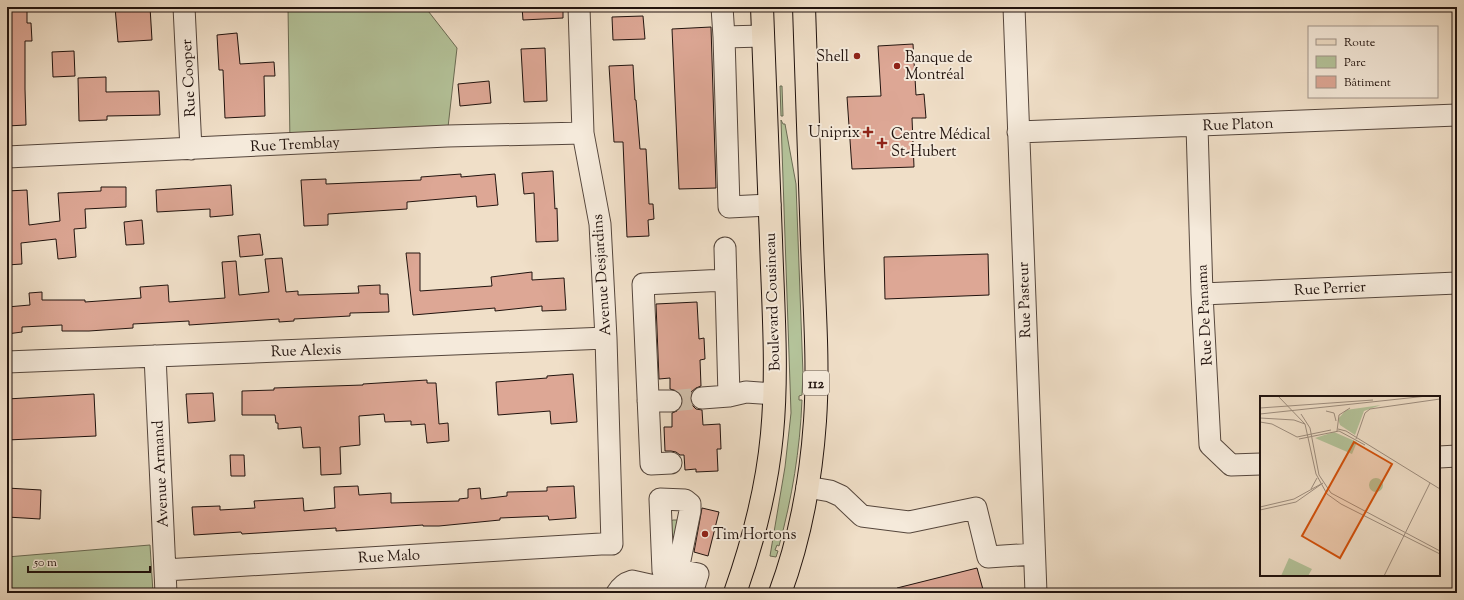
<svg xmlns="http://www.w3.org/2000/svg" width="1464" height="600" font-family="'Sorts Mill Goudy',serif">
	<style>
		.green { fill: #b4c39a; stroke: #6a6b54 }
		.building { fill: #dda795; stroke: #21130e }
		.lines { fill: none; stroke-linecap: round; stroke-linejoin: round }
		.minor-tunnel { stroke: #d1c0ac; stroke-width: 21; stroke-dasharray: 21 10; stroke-linecap: butt }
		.minor-casing { stroke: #55463c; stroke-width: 23 }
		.major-casing { stroke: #21130e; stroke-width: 24 }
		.minor { stroke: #f5eadb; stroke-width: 21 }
		.major { stroke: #f0dfc8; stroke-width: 22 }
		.poi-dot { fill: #8f2418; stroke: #f5eadb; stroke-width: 1.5 }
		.labels { text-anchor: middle; stroke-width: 4; stroke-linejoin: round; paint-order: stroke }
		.shield { fill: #f5eadb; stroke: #61544c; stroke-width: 1 }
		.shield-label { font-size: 14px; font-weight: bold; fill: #21130e }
		.poi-label { font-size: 15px; fill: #21130e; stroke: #f5eadb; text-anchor: start }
		.street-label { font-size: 15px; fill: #21130e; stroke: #f5eadb }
		.inset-road { fill: none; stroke: #9d8d7e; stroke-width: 1 }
		.view { fill: #d4520c; fill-opacity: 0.15; stroke: #d4520c; stroke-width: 2 }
		.inset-edge { fill: none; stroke: #21130e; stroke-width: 2 }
	</style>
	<rect width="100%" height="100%" fill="#f0dfc8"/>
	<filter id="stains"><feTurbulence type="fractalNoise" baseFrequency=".005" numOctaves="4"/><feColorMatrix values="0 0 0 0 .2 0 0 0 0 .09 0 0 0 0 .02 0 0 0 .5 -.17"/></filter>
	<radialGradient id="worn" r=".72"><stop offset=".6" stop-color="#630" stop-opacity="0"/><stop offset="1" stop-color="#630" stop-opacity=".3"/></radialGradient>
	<path class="green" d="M288,7h137l32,41 -10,88 -157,8z
		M780,86h2l1,30h-2z
		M781,120l2,4h2l11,60 7,190 -1,21 -3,1v4h3c-2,50 -10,98 -23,146l-2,-1 -2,5 3,1 -2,6 -6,-1 15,-89 6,-54z
		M673,520h8l-3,24 -7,-2v-21z
		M150,545l3,48h-146v-36z"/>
	<path class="building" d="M7,7h20v16h4l1,18h-7v48l1,36 -19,1z
		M115,7h35l2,33 -34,2z
		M522,7h41v11l-40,2z
		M643,16l2,23 -32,1 -1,-23z
		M711,27l5,161 -37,1 -7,-160z
		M237,33l3,31 34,-2 1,14h-11l1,40 -40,2 -2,-48h-4l-2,-35z
		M913,44l3,51 8,-1 2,24h-14l2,49 -62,2 -5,-72 34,-1 -3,-50z
		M545,48l2,53 -23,1 -3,-53z
		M74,51l1,25 -22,1 -1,-25z
		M633,65l2,35h1l4,49h6l3,55h4l1,15 -6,1 1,16 -22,1 -4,-95h-9l-5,-76z
		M106,77v15l53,-1 1,24 -53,1v4l-28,1 -1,-43z
		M489,81l2,22 -31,3 -2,-22z
		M553,171l2,38 2,-1 1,33 -22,1 -2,-49 -10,1 -2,-21z
		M461,174v3l34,-3 3,31 -21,2 -1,-11 -69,6v7l-79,5v11l-24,1 -3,-46 25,-1v5l95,-4v-3z
		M231,185l2,30 -23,2v-8l-53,3 -1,-22z
		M101,187h25v20l-41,2 1,19 -12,1 2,28 -18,2 -2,-20 -35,4 1,21 -15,1v-74l20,-1 2,35 31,-4 -2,-28 43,-2z
		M142,220l2,24 -18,1 -2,-23z
		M260,234l3,21 -23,2 -2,-21z
		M406,253h14v38l72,-5 -1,-9 41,-5v8l32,-2 2,32 -24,1v-5l-47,5v-3l-82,7z
		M988,254l1,41 -104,4 -1,-42z
		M282,258l4,34 12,-1v4l61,-2 -1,-7 22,-1v9h8l1,18 -39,1v3l-56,3v2l-15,1v-3l-90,6v-4l-56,3v4l-44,3h-27v-6l-40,2v5l-15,2v-27l23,-2 -1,-12 13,-1v8h43v2l56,-4 -1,-11 28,-2 1,17 56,-4 -3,-36 14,-1 3,34 30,-3 -4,-33z
		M697,302l2,37 5,-1 1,21 -5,1 1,26 -5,2 -5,4 -1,7 2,6 4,4 6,1 1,15 17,-1 1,25h-4l1,22 -22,1v-3l-11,1 -1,-15h-4l-4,-3 -5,-1h-6l-1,-24h8v-14l5,-2 4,-4 2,-6 -1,-6 -5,-4 -7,-2v-11l-11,1 -3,-75z
		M573,374l4,48 -26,2 -1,-13 -52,4 -2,-33 51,-4v-2z
		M427,380v3h9l3,41 9,-1 1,18 -22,2 -2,-19 -14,1v-4l-26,1 -1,-8 -25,2 1,29 -20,2 1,27 -20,1 -1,-28 -17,1 -2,-21 -23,2v-6h-2l-1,-8h-33v-24l32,-1v-2l28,-1 61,-2v-1z
		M213,393l2,28 -27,2 -2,-29z
		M94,394l2,42 -89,4v-41z
		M230,455h14l1,21h-14z
		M358,486l1,9 32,-2v10l68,-2v-2l9,-1v-9l12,-1 1,11 26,-3v-4l40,-1v-4l27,-1 2,32 -27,2 -1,-4 -48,2v2l-61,6h-16v-1l-87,6v-3l-94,6 -1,-2 -47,3 -2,-28 28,-1v4l35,-2 -1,-7 49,-3 1,13 31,-3 -1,-21z
		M7,488l34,2 -1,29 -33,-2z
		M702,508l17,4 -11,44 -14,-4z
		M977,568l7,25h-86l-1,-5z"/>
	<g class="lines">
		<path class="minor-tunnel" d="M671,401l31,-3"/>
		<defs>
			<path id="minor" d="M184,7l7,142
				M722,7l2,30
				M1014,7l22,586
				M763,36l-39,1 5,170 41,-2
				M1197,126l5,168 8,151 21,20 30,-1
				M1018,132l439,-17
				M7,157l440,-21 136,-3
				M725,248l4,148
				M1202,294l255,-11
				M155,356l11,237
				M7,362l599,-24
				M702,398l27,-2 17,-4 28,2
				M648,401h23
				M1439,457l18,-1
				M671,463l-20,1 -8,-180 83,-4
				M807,487l23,4 11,5 21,20 47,6 67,-14 12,49 46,-3
				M165,570l436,-26h11l-6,-206 -6,-114 -17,-91 -4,-126
				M678,570l12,-59v-7l-5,-4 -25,-1 3,72 15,-1 20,4 -6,19
				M617,593c4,-7 8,-10 15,-12l54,12"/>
			<path id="major" d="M735,593c18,-51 32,-105 37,-159 6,-64 1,-129 -1,-194 -3,-78 -6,-155 -9,-233
				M780,593c20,-54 31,-114 35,-172 4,-59 -1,-119 -3,-178 -3,-79 -5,-157 -8,-236"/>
		</defs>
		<use href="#minor" class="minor-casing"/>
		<use href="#major" class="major-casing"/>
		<use href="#minor" class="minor"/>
		<use href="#major" class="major"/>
	</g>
	<g class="poi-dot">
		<circle cx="857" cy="56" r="4"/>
		<circle cx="897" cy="66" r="4"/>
		<path d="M866 126h4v4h4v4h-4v4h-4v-4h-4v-4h4z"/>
		<path d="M880 137h4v4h4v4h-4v4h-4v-4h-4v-4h4z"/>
		<circle cx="705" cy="534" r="4"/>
	</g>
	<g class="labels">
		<rect class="shield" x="803" y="371" width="26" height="24" rx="3"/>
		<g class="shield-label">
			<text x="816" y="388">112</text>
		</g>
		<g class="poi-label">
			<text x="849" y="61" text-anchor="end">Shell</text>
			<text x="905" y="62">Banque de<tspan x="905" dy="17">Montréal</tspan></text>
			<text x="860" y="137" text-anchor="end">Uniprix</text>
			<text x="891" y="139">Centre Médical<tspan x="891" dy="17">St-Hubert</tspan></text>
			<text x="713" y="539">Tim Hortons</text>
		</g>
		<g class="street-label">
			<text transform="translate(188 78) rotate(-93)" y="5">Rue Cooper</text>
			<text transform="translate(1238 124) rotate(-2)" y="5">Rue Platon</text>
			<text transform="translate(295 144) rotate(-3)" y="5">Rue Tremblay</text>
			<text transform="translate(601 275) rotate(-94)" y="5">Avenue Desjardins</text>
			<text transform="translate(1330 288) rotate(-3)" y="5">Rue Perrier</text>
			<text transform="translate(1024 300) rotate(-92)" y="5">Rue Pasteur</text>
			<text transform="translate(772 302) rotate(-92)" y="5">Boulevard Cousineau</text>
			<text transform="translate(1204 315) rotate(-93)" y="5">Rue De Panama</text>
			<text transform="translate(306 350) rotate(-2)" y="5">Rue Alexis</text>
			<text transform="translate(160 474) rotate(-93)" y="5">Avenue Armand</text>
			<text transform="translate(389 556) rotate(-3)" y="5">Rue Malo</text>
		</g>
	</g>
	<g transform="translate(1260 396)">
		<rect width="180" height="180" fill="#f0dfc8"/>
		<path d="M121,9l-17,6 -9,24 -15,-10 -2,-6 8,-9zM74,36l23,10 -5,12 -37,-16zM109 89a7 7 0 1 1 14 0a7 7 0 1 1-14 0ZM29,162l23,11 -4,7h-27z" fill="#b4c39a"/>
		<path class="inset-road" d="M18,0l27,28 11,50 11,20 14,10 99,50M0,12l113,-8M66,15l8,2 2,8M0,18l167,-18M41,18l9,14 9,47 12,18 109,58M0,22l34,2 11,4M0,26l12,2 25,13 34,-7M78,33l8,2 94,58M77,35l2,-16 11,-7M39,43l40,-8 26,14M96,43l9,-26 5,-4 70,-10M51,93l6,-11M0,111l34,-8 27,-15M0,114l36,-8 27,-19M124,180l46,-93"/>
		<path class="view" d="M94,46l38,22 -52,94 -38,-22z"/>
		<rect width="180" height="180" class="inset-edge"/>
	</g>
	<rect width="1464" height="600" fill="none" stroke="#f0dfc8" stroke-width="24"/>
	<rect x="8" y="8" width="1448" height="584" fill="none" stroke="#21130e" stroke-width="2"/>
	<rect x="12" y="12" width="1440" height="576" fill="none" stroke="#21130e"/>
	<rect x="1308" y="26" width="130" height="72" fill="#f5eadb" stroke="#a09489"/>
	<rect x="1316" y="39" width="20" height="6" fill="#f0dfc8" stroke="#a09489"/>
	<text x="1344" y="46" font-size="12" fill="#21130e">Route</text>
	<rect x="1316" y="56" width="20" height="12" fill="#b4c39a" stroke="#a09489"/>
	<text x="1344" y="66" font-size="12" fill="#21130e">Parc</text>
	<rect x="1316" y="76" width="20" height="12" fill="#dda795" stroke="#a09489"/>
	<text x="1344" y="86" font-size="12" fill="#21130e">Bâtiment</text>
	<path d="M28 566v6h122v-6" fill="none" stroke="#21130e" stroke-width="2"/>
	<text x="34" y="566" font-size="12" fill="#21130e" stroke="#f5eadb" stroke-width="3" paint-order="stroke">50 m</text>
	<rect width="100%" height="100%" filter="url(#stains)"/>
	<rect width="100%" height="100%" fill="url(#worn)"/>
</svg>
